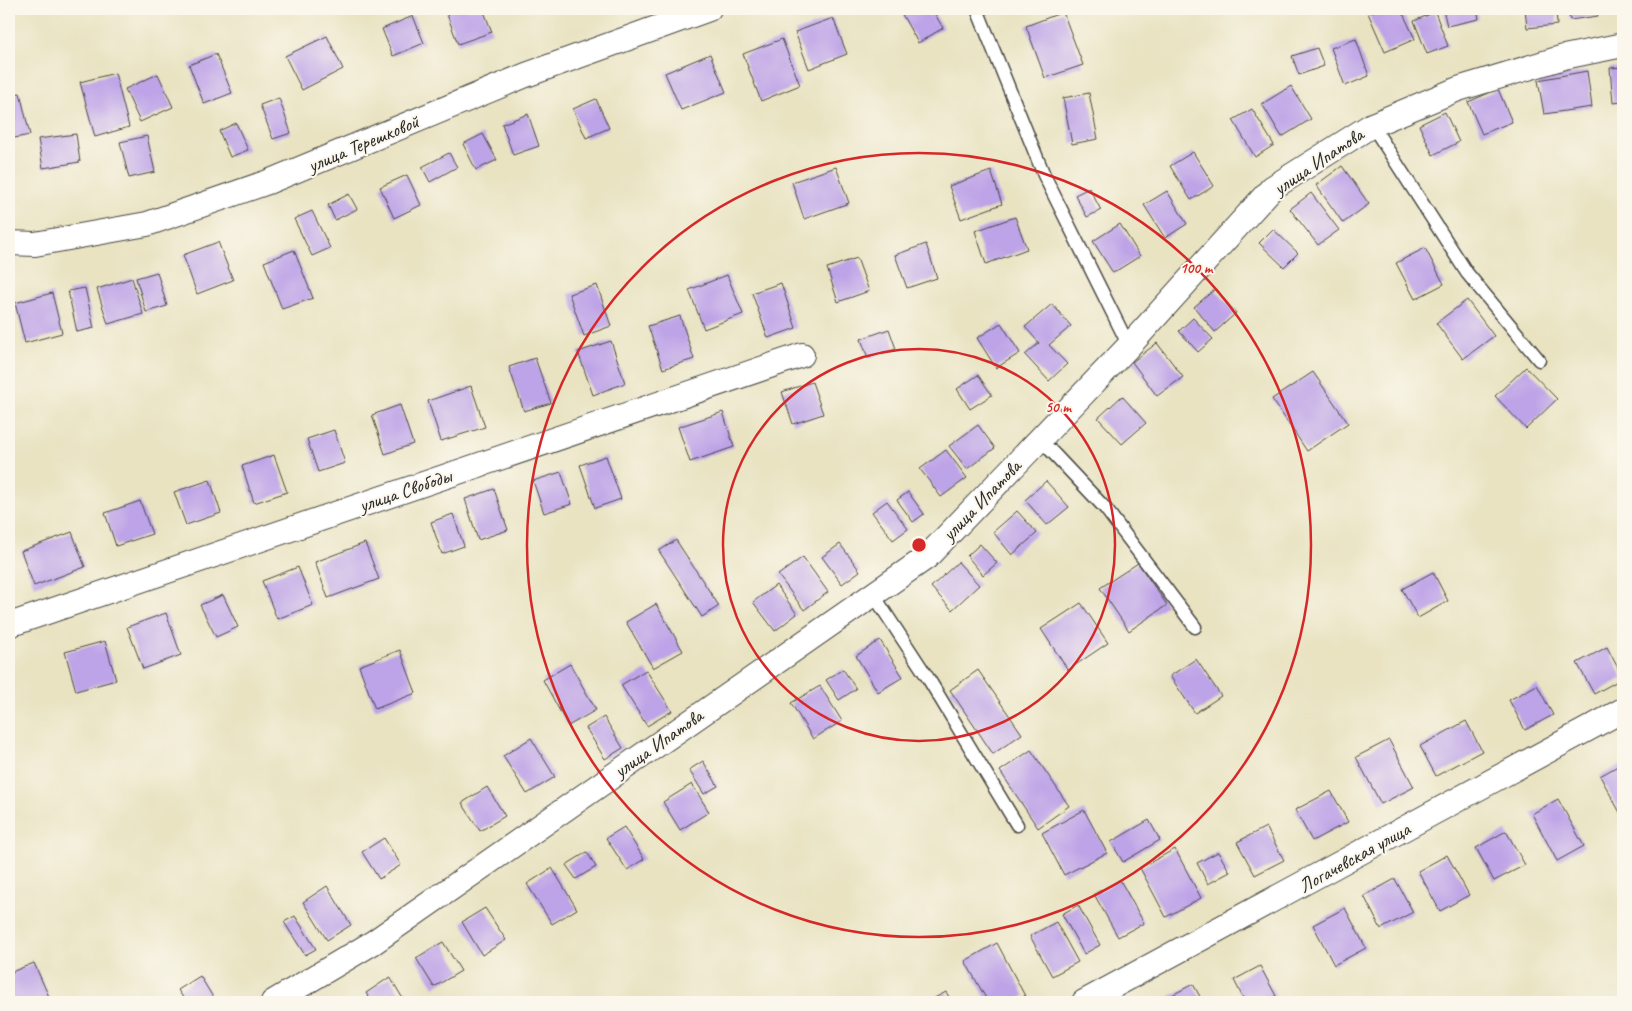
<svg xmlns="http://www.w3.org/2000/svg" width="1632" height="1011" font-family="Caveat,sans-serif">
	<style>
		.building { fill: #bda3e7 }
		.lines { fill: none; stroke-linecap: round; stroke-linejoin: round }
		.lane-casing { stroke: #484742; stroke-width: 15 }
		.street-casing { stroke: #484742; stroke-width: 26 }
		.lane { stroke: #fff; stroke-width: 12 }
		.street { stroke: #fff; stroke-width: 24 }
		.ring { fill: none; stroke: #d62828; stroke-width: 2.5 }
		.labels { text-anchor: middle; stroke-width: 4; stroke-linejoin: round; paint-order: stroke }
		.street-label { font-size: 20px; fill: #2b2b2b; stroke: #fbf7ec }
		.centre { fill: #d62828; stroke: #fbf7ec; stroke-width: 2.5 }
		.ring-label { font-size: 15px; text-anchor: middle; font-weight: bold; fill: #d62828; stroke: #fbf7ec; stroke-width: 4; stroke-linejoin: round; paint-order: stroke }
	</style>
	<rect width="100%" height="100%" fill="#fbf7ec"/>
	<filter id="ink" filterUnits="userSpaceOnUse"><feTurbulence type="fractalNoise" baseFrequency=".02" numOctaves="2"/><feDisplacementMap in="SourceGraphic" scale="10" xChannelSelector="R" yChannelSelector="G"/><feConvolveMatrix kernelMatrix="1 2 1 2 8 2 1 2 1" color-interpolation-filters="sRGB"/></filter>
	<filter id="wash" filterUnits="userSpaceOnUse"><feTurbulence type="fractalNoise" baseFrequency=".0096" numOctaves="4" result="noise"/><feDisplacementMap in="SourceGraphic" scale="20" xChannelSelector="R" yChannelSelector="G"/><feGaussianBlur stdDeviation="1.12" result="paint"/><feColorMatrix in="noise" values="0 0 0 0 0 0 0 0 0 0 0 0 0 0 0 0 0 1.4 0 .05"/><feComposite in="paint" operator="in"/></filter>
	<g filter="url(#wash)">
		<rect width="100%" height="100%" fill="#e9e3c2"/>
		<g id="blocks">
			<path class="building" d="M445,9h38l9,23 -34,12z
				M899,9h33l11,19 -25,15z
				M1379,9h22l14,30 -30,13 -17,-39z
				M1443,9h34l2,10 -32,7z
				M1525,9h31l1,16 -30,3z
				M1568,9h28l2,7 -28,4z
				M1063,12l20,53 -38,13 -19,-52z
				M1435,12l13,34 -21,8 -13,-33z
				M413,16l11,27 -31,13 -11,-27z
				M833,18l14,36 -38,15 -14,-37z
				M327,36l16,33 -41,21 -17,-34z
				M782,39l18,46 -39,16 -18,-47z
				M1356,39l13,37 -24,10 -14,-38z
				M1317,48l7,18 -25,9 -7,-19z
				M216,54l16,39 -28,11 -15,-39z
				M710,54l16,38 -45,18 -16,-37z
				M1623,67v35l-10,1 -3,-35z
				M1587,71l5,36 -48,7 -6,-34z
				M115,73l14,54 -34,10 -15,-55z
				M158,74l15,33 -33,15 -15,-33z
				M1291,86l20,33 -29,18 -20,-33z
				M1498,89l14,33 -30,12 -14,-32z
				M20,93l10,42 -21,4v-44z
				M1089,93l9,46 -26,5 -9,-46z
				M279,98l12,35 -18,6 -13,-34z
				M596,99l13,29 -23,10 -13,-29z
				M1252,109l22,36 -19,12 -22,-37z
				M1445,112l14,30 -26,13 -14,-30z
				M528,114l11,32 -26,9 -11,-31z
				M236,123l12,27 -18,7 -11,-26z
				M76,134l4,28 -37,6 -5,-29z
				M483,134l14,26 -21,10 -13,-26z
				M147,136l8,36 -26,6 -9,-36z
				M1193,152l21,34 -23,14 -21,-34z
				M449,153l8,14 -27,15 -8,-15z
				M1342,166l27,38 -26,19 -27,-38z
				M836,167l13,36 -45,16 -12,-37z
				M991,171l11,33 -41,15 -12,-33z
				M407,175l14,30 -27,13 -14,-31z
				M1089,188l12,22 -14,7 -12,-22z
				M1167,191l20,33 -22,14 -21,-33z
				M1311,193l28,37 -21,15 -28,-36z
				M349,194l8,15 -22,11 -7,-15z
				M312,211l18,37 -18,8 -18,-37z
				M1015,217l12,32 -41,15 -11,-33z
				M1120,224l20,32 -27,17 -20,-32z
				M1273,229l25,24 -14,14 -25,-24z
				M218,242l15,38 -36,14 -14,-39z
				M926,244l11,34 -30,10 -12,-33z
				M1425,248l19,36 -29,15 -19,-36z
				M294,250l19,48 -31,11 -18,-47z
				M857,258l12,33 -31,11 -11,-34z
				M157,272l10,34 -21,6 -10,-34z
				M727,275l16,39 -39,15 -15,-39z
				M132,278l11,36 -35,10 -11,-35z
				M781,283l15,45 -28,10 -16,-45z
				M597,285l14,41 -27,10 -15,-42z
				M85,288l9,40 -17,4 -9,-41z
				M1215,289l21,24 -21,19 -21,-25z
				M52,293l10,40 -37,10 -10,-40z
				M1467,300l27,36 -31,23 -27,-36z
				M1052,304l19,22 -22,19 18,19 -18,17 -24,-26 14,-12 -14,-16z
				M680,316l14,43 -31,10 -15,-43z
				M1193,318l20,21 -15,13 -19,-21z
				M1001,323l19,30 -24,15 -19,-30z
				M889,329l7,20 -28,9 -7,-19z
				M611,341l14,42 -32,12 -15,-43z
				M1157,343l26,34 -26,19 -25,-34z
				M535,358l16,45 -27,8 -15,-44z
				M1526,367l31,32 -31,30 -31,-33z
				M1313,372l35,51 -41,28 -35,-52z
				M978,375l14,20 -22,14 -13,-20z
				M812,382l11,32 -30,10 -11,-32z
				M471,386l14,41 -44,14 -13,-40z
				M1122,396l24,27 -24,21 -24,-26z
				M400,405l13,39 -28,10 -13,-39z
				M723,412l11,35 -44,15 -12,-35z
				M978,425l17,23 -28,21 -18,-23z
				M334,430l11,33 -27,9 -11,-33z
				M946,450l21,28 -26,19 -21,-28z
				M274,455l13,37 -33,11 -12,-37z
				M606,456l15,43 -26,9 -15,-43z
				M561,472l11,32 -28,9 -11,-32z
				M210,480l11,33 -35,12 -12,-33z
				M1046,481l23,26 -22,18 -22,-25z
				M494,489l14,41 -30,10 -13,-41z
				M908,492l16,22 -11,8 -16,-22z
				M140,501l12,33 -36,12 -11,-33z
				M887,501l21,28 -15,11 -21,-28z
				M1017,511l20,22 -25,22 -19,-23z
				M453,514l11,32 -22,8 -11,-32z
				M72,532l13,35 -51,19 -13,-35z
				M676,540l43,66 -17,11 -43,-66z
				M365,543l14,36 -51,19 -13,-36z
				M840,544l20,27 -18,13 -20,-27z
				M980,544l17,19 -14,12 -16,-19z
				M803,557l25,35 -24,18 -26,-35z
				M958,562l21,23 -27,25 -21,-23z
				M1138,563l29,42 -38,26 -29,-43z
				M298,567l15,38 -36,14 -15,-38z
				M1433,572l15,29 -30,17 -16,-29z
				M776,585l21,29 -22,17 -22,-29z
				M223,595l15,32 -22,10 -16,-32z
				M1081,603l27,40 -40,27 -27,-41z
				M656,604l27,47 -30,17 -27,-46z
				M166,613l15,42 -38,14 -16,-42z
				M880,640l23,37 -25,15 -22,-36z
				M105,641l11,39 -40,11 -11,-39z
				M1607,647l16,31 -29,16 -17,-31z
				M400,650l16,43 -41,16 -16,-43z
				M1196,659l25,37 -26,17 -25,-37z
				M570,664l26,46 -28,16 -25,-46z
				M843,669l13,20 -17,11 -13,-20z
				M646,670l26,41 -25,15 -26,-41z
				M978,670l44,64 -29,20 -43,-64z
				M1537,685l16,30 -28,15 -16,-30z
				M820,686l22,35 -29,18 -22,-36z
				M604,717l19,31 -18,11 -19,-31z
				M1466,721l16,30 -46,25 -16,-30z
				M531,738l24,39 -28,17 -24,-38z
				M1389,740l25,47 -33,17 -25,-47z
				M1031,750l38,56 -31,22 -38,-57z
				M703,761l15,25 -14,8 -15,-24z
				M1623,763v55l-23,-42z
				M692,784l17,28 -29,18 -17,-28z
				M487,787l18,29 -25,15 -18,-28z
				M1331,791l17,31 -36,19 -17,-31z
				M1558,799l26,47 -27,15 -25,-47z
				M1084,810l23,43 -43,22 -22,-42z
				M1149,820l11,20 -37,22 -12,-20z
				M624,827l20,32 -17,11 -21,-32z
				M1266,827l18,33 -29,15 -18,-33z
				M1506,831l19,34 -31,16 -18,-33z
				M384,838l17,27 -22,14 -17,-27z
				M1175,849l26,49 -35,19 -26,-49z
				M587,852l9,15 -20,12 -10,-14z
				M1218,852l12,20 -22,12 -11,-21z
				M1447,855l22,40 -29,16 -22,-40z
				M552,868l25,41 -25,15 -25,-40z
				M1395,879l18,33 -32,17 -17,-33z
				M1120,880l24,43 -26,14 -24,-43z
				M327,886l24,39 -24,15 -24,-38z
				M1078,905l22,40 -16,9 -22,-40z
				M485,908l21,32 -24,15 -20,-33z
				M1345,908l21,40 -32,17 -21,-40z
				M295,916l21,33 -11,6 -21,-33z
				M1056,922l22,40 -26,14 -22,-40z
				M443,942l18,29 -27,16 -18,-29z
				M997,943l28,53 -11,6h-26l-23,-41z
				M34,963l16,36 -9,3h-32v-29z
				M1260,966l16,30 -12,6h-19l-11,-22z
				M200,976l16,26h-30l-8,-12z
				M390,977l15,25h-33l-6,-9z
				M1193,984l10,18h-44z
				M946,992l6,10h-25z"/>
		</g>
	</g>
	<g filter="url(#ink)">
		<use href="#blocks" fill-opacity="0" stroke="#484742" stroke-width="1"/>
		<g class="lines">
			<defs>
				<path id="lane" d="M977,9l67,166 85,171
					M1372,125l95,148 72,87
					M1040,439l65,69 90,119
					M873,594l55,84 89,147"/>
				<path id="street" d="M9,243l26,1 112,-20 121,-42 258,-107 183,-66
					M9,625l793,-270
					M273,1002l101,-60 553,-385 202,-211 143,-158 100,-63 86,-36 106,-32 59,-12
					M1084,1002l539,-292"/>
			</defs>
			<use href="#lane" class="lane-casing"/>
			<use href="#street" class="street-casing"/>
			<use href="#lane" class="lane"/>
			<use href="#street" class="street"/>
		</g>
	</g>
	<g class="ring">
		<circle cx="919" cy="545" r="196"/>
		<circle cx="919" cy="545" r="392"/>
	</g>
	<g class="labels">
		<g class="street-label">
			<text transform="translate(363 143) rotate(-23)" y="7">улица Терешковой</text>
			<text transform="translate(1318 161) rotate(-34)" y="7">улица Ипатова</text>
			<text transform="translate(405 490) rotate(-19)" y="7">улица Свободы</text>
			<text transform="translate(981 500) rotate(-46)" y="7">улица Ипатова</text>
			<text transform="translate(658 743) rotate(-35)" y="7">улица Ипатова</text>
			<text transform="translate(1354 857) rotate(-29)" y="7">Логачевская улица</text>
		</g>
	</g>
	<circle cx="919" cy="545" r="8" class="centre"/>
	<g class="ring-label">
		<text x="1196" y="273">100 m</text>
		<text x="1058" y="412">50 m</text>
	</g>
	<rect width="1632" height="1011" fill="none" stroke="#fbf7ec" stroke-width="30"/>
</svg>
